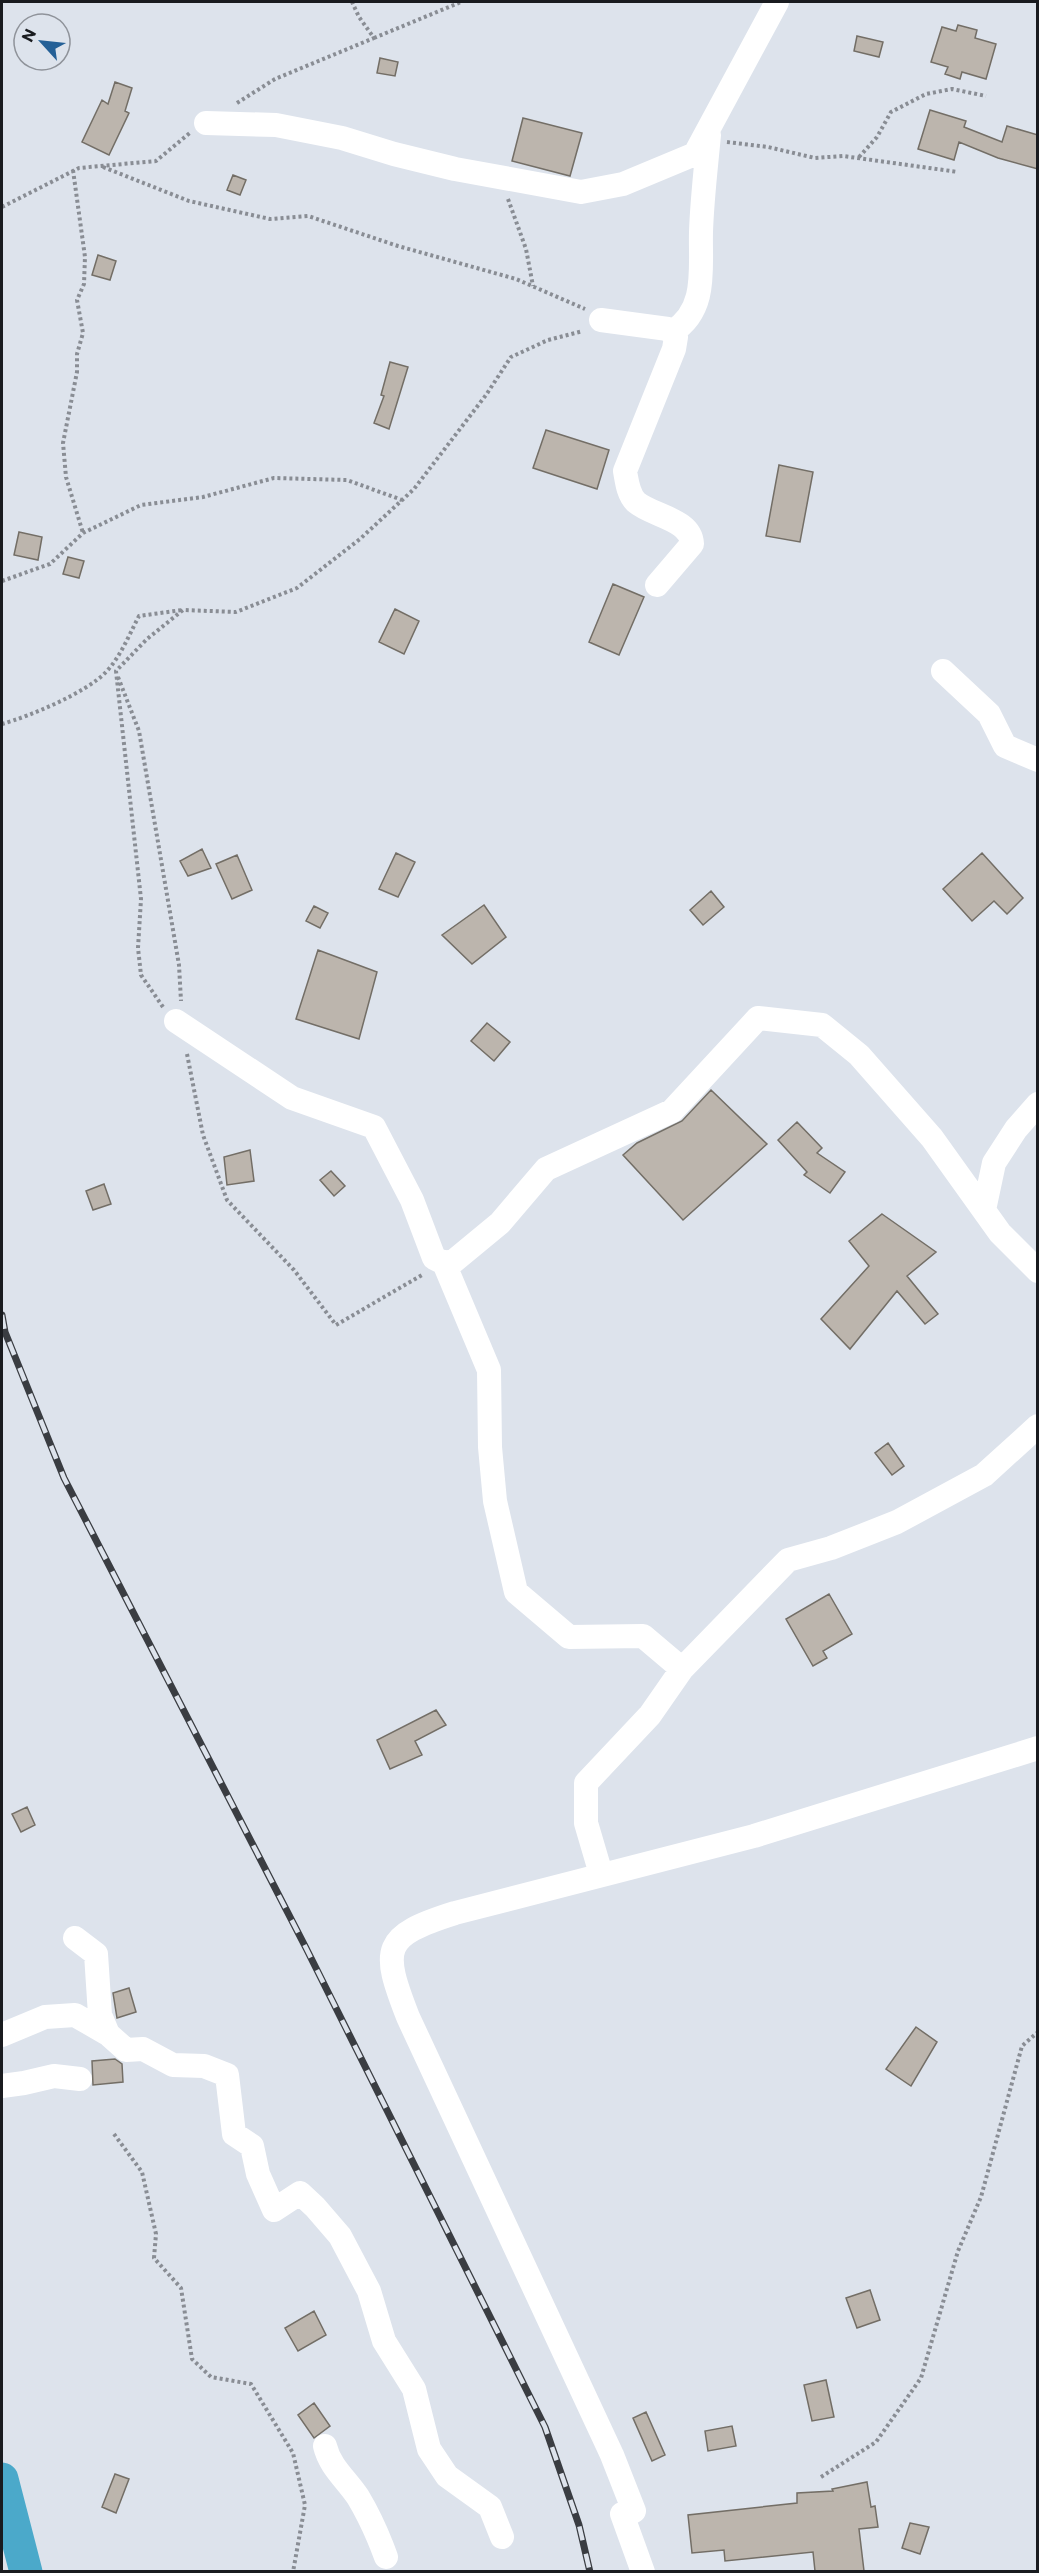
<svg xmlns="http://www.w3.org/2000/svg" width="1039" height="2573" font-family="Commissioner,sans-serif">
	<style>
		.building { fill: #bcb5ad; stroke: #736e66; stroke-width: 1.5 }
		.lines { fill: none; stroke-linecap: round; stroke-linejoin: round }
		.path { stroke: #898d94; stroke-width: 4; stroke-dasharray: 3 3; stroke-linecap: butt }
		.minor { stroke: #fff; stroke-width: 24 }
		.highway { stroke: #4ba9ca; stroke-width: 33 }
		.rail-casing { stroke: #3a3d42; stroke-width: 7 }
		.rail { stroke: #dde3ec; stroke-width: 4.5; stroke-dasharray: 14; stroke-linecap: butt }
	</style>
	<rect width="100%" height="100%" fill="#dde3ec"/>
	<path class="building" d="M958,25l19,5 -2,8 21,6 -10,35 -24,-7 -2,7 -15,-5 3,-7 -17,-5 11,-35 14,4z
		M857,36l26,6 -4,15 -25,-6z
		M380,58l18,4 -3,14 -18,-3z
		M115,82l17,6 -7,23 4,2 -20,42 -27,-13 20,-42 6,4z
		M930,110l36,11 -2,6 38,15 5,-16 31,9v34l-40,-11 -39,-16 -5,18 -36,-11z
		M523,118l59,15 -12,43 -58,-15z
		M233,175l13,5 -6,15 -13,-5z
		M98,255l18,6 -6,19 -18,-5z
		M390,362l18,5 -19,62 -15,-6 10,-27 -3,-1z
		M546,430l63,20 -12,39 -64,-21z
		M779,465l34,7 -13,70 -34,-6z
		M19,532l23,5 -4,23 -24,-5z
		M68,557l16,4 -5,17 -16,-4z
		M613,584l31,13 -25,58 -30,-13z
		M395,609l24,12 -15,33 -25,-12z
		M202,849l9,19 -23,8 -8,-15z
		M396,853l19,9 -17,35 -19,-8z
		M982,853l41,45 -16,16 -13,-13 -22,20 -29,-32z
		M237,855l15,35 -20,9 -16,-35z
		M711,891l13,16 -21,18 -13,-15z
		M484,905l22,32 -34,27 -30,-29z
		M314,906l14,7 -8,15 -14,-7z
		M318,950l59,22 -18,67 -63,-20z
		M487,1023l23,19 -16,19 -23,-20z
		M711,1090l56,54 -84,76 -60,-65 14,-12 45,-22z
		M797,1122l25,26 -5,5 28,19 -15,21 -26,-18 3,-3 -29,-32z
		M250,1150l4,31 -27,4 -3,-28z
		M331,1171l14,15 -11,10 -14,-16z
		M104,1184l7,20 -18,6 -7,-19z
		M882,1214l54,38 -29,24 31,38 -13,10 -28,-33 -47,58 -29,-30 48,-53 -20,-25z
		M888,1443l16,23 -12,9 -17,-22z
		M829,1594l23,40 -29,17 4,7 -14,8 -27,-47z
		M436,1710l10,15 -31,16 7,14 -32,14 -13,-29z
		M27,1807l8,18 -14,7 -9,-18z
		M129,1988l7,24 -19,6 -4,-25z
		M916,2027l21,15 -26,44 -25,-17z
		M115,2059l7,5 1,18 -30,3 -1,-24z
		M870,2290l10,30 -23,8 -11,-30z
		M314,2311l12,24 -28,16 -13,-23z
		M826,2380l8,37 -22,4 -8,-36z
		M314,2403l16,23 -16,12 -16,-23z
		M646,2412l19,43 -13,6 -19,-43z
		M732,2426l4,20 -28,5 -3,-20z
		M115,2474l14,5 -13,34 -14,-6z
		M867,2482l4,25 4,-1 3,21 -19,2 5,42h-49l-2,-19 -88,9 -1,-11 -32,3 -4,-38 109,-12v-10l36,-2 -1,-2z
		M910,2523l19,4 -9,27 -18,-6z"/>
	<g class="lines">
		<path class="path" d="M374,38l87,-36
			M237,103l38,-24 99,-41 -15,-21 -7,-15
			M727,142l41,5 47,11 28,-2 115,16
			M859,157l18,-20 14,-25 35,-18 26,-5 34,7
			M103,167l86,34 81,18 38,-3 90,30 118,33 69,30
			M73,170l12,87 -1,27 -7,16 6,33 -6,21v18l-14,71 3,34 17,56
			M508,199l18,50 7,37
			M2,207l77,-39 77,-7 35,-29
			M2,581l48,-17 33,-31 58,-28 62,-8 71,-19 73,2 55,20
			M118,677l21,54 40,234 2,36
			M2,724c28,-8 84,-31 104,-52 15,-16 23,-37 33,-56l43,-6
			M163,1007l-22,-32 -3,-27 3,-49 -25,-228 31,-32 36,-29 53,2 61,-24 63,-49 54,-50 72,-94 25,-38 37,-17 35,-9
			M187,1054l16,81 24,65 67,70 42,55 86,-50
			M114,2134l28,38 14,62 -2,24 27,30 11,71 19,18 40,7 42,69 12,52 -12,67
			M821,2477l55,-35 45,-64 37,-127 23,-54 41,-151 16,-14"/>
		<path class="minor" d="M206,123l70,2 66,13 52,16 61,15 126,23 42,-8 72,-30 82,-152
			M601,320l67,9 8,8 -2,12 -49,122c2,11 3,23 11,31 16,14 55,17 56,42l-35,41
			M672,332c36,-22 28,-64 29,-100 1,-32 5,-65 8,-97
			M943,671l46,43 16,32 33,14
			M176,1021l116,77 82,29 38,73 22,58 10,5 10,-2 46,-38 46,-54 126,-58 86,-93 64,7 37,30 73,83 68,95 38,38
			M984,1210l10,-47 22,-34 22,-25
			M444,1263l45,107 1,77 5,54 21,91 53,45 74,-1 39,33 -32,46 -64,68v40l15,51
			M682,1669l106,-109 43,-12 66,-26 87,-47 54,-49
			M75,1938l21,16 4,61 8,19 18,16 17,-1 30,16 31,1 23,9 7,59 18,12 6,28 16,36 26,-17 15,14 25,29 29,55 15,50 30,48 15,60 18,27 43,31 12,30
			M2,2035l43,-18 30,-2 33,19
			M2,2086l22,-3 30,-7 26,3
			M325,2446c5,21 21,33 33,51 12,20 20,38 28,60
			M634,2511l-22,-56 -204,-438c-27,-69 -26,-81 47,-104l299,-77 284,-88
			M622,2514l21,58"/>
		<path class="highway" d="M2,2479l24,93"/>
		<defs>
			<path id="rail" d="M2,1315l3,17 59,146 242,470 239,479 34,98 11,47"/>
		</defs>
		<use href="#rail" class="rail-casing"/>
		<use href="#rail" class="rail"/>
	</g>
	<rect width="1039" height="2573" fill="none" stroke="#191b1f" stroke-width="6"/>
	<g transform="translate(42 42) rotate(297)"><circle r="28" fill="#dde3ec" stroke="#8f939a" stroke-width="1.5"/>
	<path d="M0-4.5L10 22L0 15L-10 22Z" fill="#246097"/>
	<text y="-9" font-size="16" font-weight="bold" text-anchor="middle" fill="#191b1f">N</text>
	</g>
</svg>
